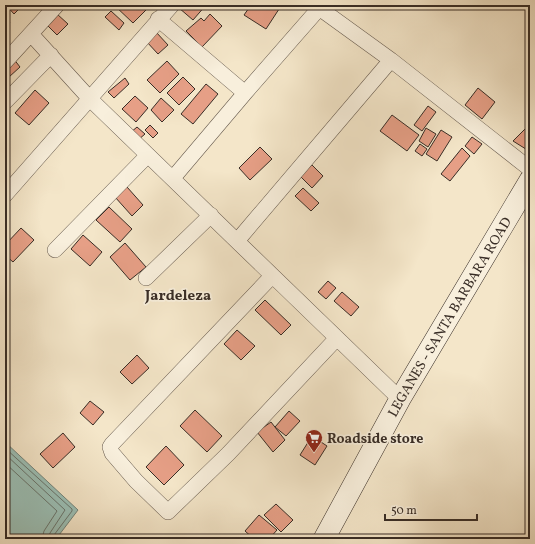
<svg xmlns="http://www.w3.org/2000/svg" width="535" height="544" font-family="Vollkorn,serif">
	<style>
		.water { fill: #9cc0b6; stroke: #74857c }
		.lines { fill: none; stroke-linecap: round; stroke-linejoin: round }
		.shore { stroke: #6a766e; stroke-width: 1 }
		.building { fill: #e69f86; stroke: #382d26 }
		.street-casing { stroke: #675b4f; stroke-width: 16 }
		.secondary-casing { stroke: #382d26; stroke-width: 22 }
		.street { stroke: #f8efdc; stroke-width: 15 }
		.secondary { stroke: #f8efdc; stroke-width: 21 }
		.labels { text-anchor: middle; stroke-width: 3.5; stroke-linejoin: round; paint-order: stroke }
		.street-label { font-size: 14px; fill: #382d26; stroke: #f8efdc }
		.poi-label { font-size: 14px; font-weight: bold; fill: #382d26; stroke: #f8efdc; text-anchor: start }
		.neighbourhood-label { font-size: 15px; font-weight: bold; fill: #382d26; stroke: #f8efdc }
	</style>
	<rect width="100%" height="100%" fill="#f4e6c9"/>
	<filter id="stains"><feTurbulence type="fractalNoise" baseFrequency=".005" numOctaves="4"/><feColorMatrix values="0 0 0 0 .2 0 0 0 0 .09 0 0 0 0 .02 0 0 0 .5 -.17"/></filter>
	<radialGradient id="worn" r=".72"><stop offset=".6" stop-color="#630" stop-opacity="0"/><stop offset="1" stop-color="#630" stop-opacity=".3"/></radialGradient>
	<path class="water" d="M5,442l73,68 -22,29h-51z"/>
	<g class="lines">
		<path class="shore" d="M5,448l67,61v2l-18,24v4
			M5,454l60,56 -15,23 -2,6
			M5,463l52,48 -13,20 -2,8"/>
	</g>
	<path class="building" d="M6,5h13l2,2 -7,7z
		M114,5h31l3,3 -15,15z
		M181,5h25l-13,15 -14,-12z
		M251,5h28l2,1 -15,23 -22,-14z
		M111,11l13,12 -5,7 -14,-13z
		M57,14l11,10 -11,11 -10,-10z
		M210,14l12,12 -20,21 -16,-16 15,-13 3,3z
		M5,18l5,4 -5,6z
		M156,32l12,13 -10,9 -12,-13z
		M13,58l7,9 -11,10 -4,-6v-7z
		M167,61l12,13 -19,19 -13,-13z
		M183,77l12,12 -16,16 -12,-12z
		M125,78l4,6 -15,14 -6,-6z
		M206,84l12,10 -25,30 -12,-10z
		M478,88l17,14 -13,17 -17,-14z
		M35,90l14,13 -20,22 -14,-12z
		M135,96l13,12 -12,14 -14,-13z
		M161,98l13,12 -12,12 -11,-12z
		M428,106l8,6 -14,19 -8,-6z
		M392,115l27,20 -12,16 -27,-20z
		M150,125l8,8 -5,5 -8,-8z
		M137,127l8,7 -7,6 -8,-7z
		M426,128l10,6 -8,13 -9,-6z
		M526,128l4,2 -1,21 -16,-10z
		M441,130l11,7 -15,24 -11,-7z
		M472,137l10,7 -8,10 -9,-8z
		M420,144l7,5 -5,7 -7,-5z
		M5,145l4,4 -4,5z
		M260,147l12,12 -22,21 -11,-12z
		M462,148l8,8 -20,25 -9,-7z
		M312,165l11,11 -11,12 -12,-12z
		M127,187l16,18 -11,11 -17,-19z
		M303,188l16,15 -8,8 -16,-15z
		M109,207l23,22 -12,13 -24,-22z
		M21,228l13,12 -21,22 -8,-7v-10z
		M83,235l19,17 -12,14 -19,-17z
		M125,243l21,24 -16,13 -20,-23z
		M328,281l8,7 -10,11 -8,-7z
		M342,292l17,15 -8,9 -17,-15z
		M265,300l26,25 -10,10 -26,-25z
		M237,330l18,16 -14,14 -17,-16z
		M137,355l12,13 -17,16 -12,-12z
		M90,401l14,11 -11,13 -13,-12z
		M195,410l27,26 -15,16 -27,-26z
		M289,411l11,10 -14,15 -11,-9z
		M271,422l14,18 -12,12 -16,-20z
		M63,433l12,14 -22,21 -13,-14z
		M312,436l15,10 -12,19 -15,-10z
		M166,446l18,19 -20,20 -18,-18z
		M276,504l17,16 -12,12 -17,-17z
		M259,515l18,15 -8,9h-15l-9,-8z"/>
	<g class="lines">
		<defs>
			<path id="street" d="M315,5l76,55 139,109
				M158,19l87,74
				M31,34l59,65 310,300
				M5,62l52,-57
				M5,102l46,-47
				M173,178l72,-85 77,-88
				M5,195l167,-190
				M237,241l154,-181
				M55,250l93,-95
				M272,276l-160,168 -2,3 2,6 24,28 32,31 60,-58 109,-116
				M146,278l65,-63"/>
			<g id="secondary">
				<path id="s1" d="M324,539l76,-140 130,-219"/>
			</g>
		</defs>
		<use href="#street" class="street-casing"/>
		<use href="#secondary" class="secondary-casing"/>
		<use href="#street" class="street"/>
		<use href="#secondary" class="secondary"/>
	</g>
	<defs>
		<symbol id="supermarket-pin" viewBox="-11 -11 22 30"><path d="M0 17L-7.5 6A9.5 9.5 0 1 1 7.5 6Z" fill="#8f2418" stroke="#f8efdc"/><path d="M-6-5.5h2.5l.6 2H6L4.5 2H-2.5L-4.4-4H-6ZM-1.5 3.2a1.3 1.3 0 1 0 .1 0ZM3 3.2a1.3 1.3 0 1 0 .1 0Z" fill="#fff"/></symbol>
	</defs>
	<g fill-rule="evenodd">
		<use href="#supermarket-pin" x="304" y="428" width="20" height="27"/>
	</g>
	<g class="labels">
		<g class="street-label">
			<text dy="5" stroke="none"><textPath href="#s1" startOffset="255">LEGANES - SANTA BARBARA ROAD</textPath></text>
		</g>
		<g class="poi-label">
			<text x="327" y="443">Roadside store</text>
		</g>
		<g class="neighbourhood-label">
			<text x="178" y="300">Jardeleza</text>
		</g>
	</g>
	<rect width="535" height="544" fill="none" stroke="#f4e6c9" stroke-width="20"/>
	<rect x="6" y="6" width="523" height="532" fill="none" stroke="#382d26" stroke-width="2"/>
	<rect x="10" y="10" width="515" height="524" fill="none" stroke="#382d26"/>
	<path d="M385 514v6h92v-6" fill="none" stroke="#382d26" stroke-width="2"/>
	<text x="391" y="514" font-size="12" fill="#382d26" stroke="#f8efdc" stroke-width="3" paint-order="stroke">50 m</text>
	<rect width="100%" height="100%" filter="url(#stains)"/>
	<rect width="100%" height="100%" fill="url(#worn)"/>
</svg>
